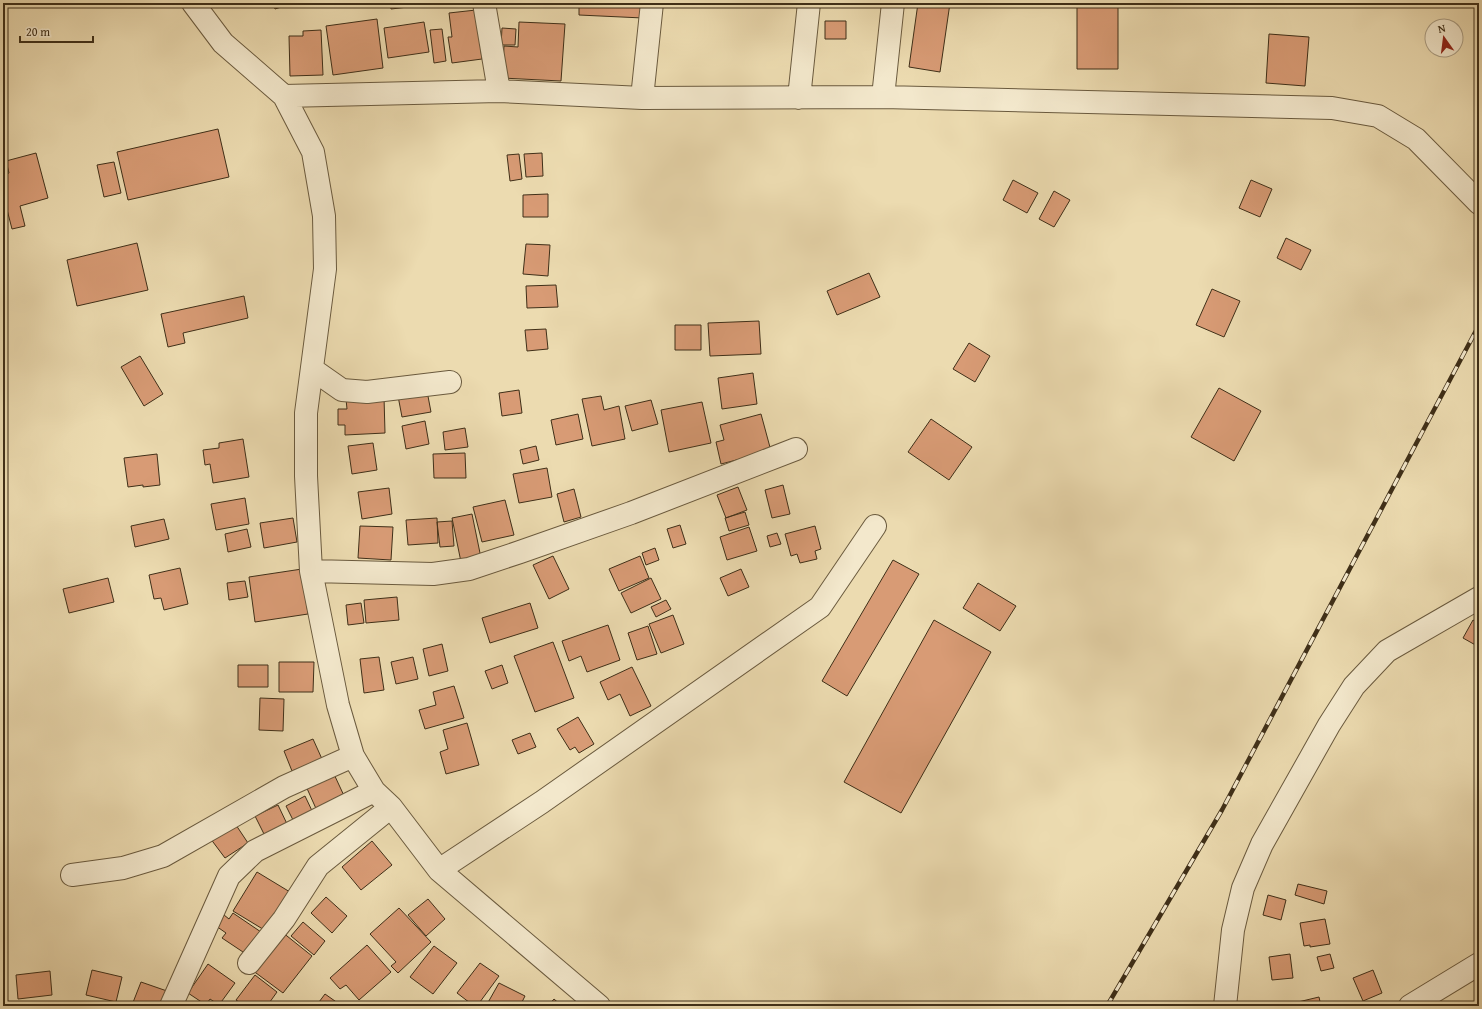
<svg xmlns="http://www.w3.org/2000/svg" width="1482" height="1009" font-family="'Gentium Book Plus',serif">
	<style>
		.building { fill: #d89b75; stroke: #3f2f18 }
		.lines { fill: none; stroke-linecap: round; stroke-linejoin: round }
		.minor-casing { stroke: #6a5a3e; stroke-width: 24 }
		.minor { stroke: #f3e8cc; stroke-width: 22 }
		.rail-casing { stroke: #3f2f18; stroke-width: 4.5 }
		.rail { stroke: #f3e8cc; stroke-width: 3; stroke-dasharray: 9; stroke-linecap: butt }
	</style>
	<rect width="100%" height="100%" fill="#ecdbb0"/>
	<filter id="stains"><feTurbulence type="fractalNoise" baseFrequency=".005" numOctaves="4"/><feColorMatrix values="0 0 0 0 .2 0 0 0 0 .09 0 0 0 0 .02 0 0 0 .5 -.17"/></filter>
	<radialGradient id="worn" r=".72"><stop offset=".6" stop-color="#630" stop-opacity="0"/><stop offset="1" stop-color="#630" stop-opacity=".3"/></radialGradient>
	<path class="building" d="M233,3h10l-9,3z
		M273,3h21l-19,6z
		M390,3h17l1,4 -17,2z
		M427,3h38v3l-37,1z
		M579,3h65l-1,15 -64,-3z
		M918,3h32l-10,69 -31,-5z
		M1077,3h41v66h-41z
		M476,10l6,49 -30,4 -4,-26h4l-3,-24z
		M377,19l6,49 -50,7 -7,-49z
		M825,21h21v18h-21z
		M424,22l5,30 -41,6 -4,-30z
		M519,22l46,2 -4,57 -59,-3 2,-32 14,1z
		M502,28l14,1 -1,16h-14z
		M442,29l4,32 -12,2 -4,-33z
		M321,30l2,45 -33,1 -1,-40h14v-5z
		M1269,34l40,3 -4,49 -39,-3z
		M218,129l11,48 -101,23 -11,-48z
		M36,153l12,45 -28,8 5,20 -13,3 -9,-35v-19l6,-2 -3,-12z
		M542,153l1,23 -17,1 -2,-23z
		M519,154l3,25 -12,2 -3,-26z
		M114,162l7,31 -17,4 -7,-32z
		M1013,180l25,13 -11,20 -24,-13z
		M1251,180l21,9 -12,28 -21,-9z
		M1054,191l16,9 -16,27 -15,-8z
		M548,194v23h-25v-22z
		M1286,238l25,12 -10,20 -24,-12z
		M137,243l11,47 -71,16 -10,-46z
		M526,244l24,1 -2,31 -25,-2z
		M869,273l11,24 -43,18 -10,-24z
		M556,285l2,22 -31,1 -1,-22z
		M1212,289l28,12 -16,36 -28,-12z
		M244,296l4,22 -65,15 2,10 -17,4 -7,-33z
		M759,321l2,33 -51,2 -2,-33z
		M675,325h26v25h-26z
		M546,329l2,20 -21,2 -2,-21z
		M969,343l21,13 -15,26 -22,-13z
		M140,356l23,38 -19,12 -23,-39z
		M753,373l4,31 -35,5 -4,-31z
		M1219,388l42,23 -27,50 -43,-24z
		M519,390l3,23 -20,3 -3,-23z
		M427,391l4,21 -29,5 -4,-21z
		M601,396l3,14 15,-4 6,33 -33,7 -10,-47z
		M384,397l1,36 -40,2v-10h-7v-16h9l-1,-10z
		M651,400l7,24 -26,7 -7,-25z
		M702,402l9,41 -42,9 -8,-42z
		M578,414l5,25 -27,6 -5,-25z
		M761,414l10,37 -50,13 -5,-22 8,-2 -4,-15z
		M931,419l41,28 -23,33 -41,-28z
		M425,421l4,23 -23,5 -4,-23z
		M465,428l3,19 -23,3 -2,-18z
		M243,439l6,38 -36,6 -3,-19 -5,1 -2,-15 16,-2v-5z
		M373,443l4,27 -25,4 -4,-28z
		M536,446l3,14 -16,4 -3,-14z
		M465,453l1,25h-32l-1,-24z
		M157,454l3,31 -17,2v-2l-15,2 -4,-29z
		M547,468l5,29 -33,6 -6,-29z
		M783,485l7,29 -18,4 -7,-28z
		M738,487l9,23 -21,8 -9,-23z
		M389,488l3,26 -30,5 -4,-27z
		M574,489l7,28 -17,5 -7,-28z
		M245,498l4,26 -33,6 -5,-26z
		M505,500l9,35 -32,7 -9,-35z
		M745,512l4,13 -20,6 -4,-13z
		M472,514l9,44 -20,4 -9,-44z
		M293,518l4,24 -33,6 -4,-25z
		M437,518l1,25 -30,2 -2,-25z
		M164,519l5,20 -34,8 -4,-21z
		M452,521l2,25 -14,1 -3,-25z
		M680,525l6,19 -13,4 -6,-19z
		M360,526l33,1 -2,33 -33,-2z
		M815,526l6,23 -6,2 2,8 -17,4 -3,-9 -6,2 -6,-22z
		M749,527l8,24 -30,9 -7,-23z
		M247,529l4,18 -23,5 -3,-18z
		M777,533l4,11 -11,3 -3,-11z
		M655,548l4,12 -13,5 -4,-12z
		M553,556l16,33 -20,10 -16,-34z
		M640,556l9,22 -30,13 -10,-22z
		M893,560l26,14 -72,122 -25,-15z
		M180,568l8,36 -24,6 -3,-12 -7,1 -5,-24z
		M302,569l6,45 -53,8 -6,-45z
		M741,569l8,18 -21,9 -8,-18z
		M108,578l6,24 -45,11 -6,-24z
		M651,578l10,21 -30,14 -10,-20z
		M245,581l3,16 -19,3 -2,-17z
		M978,583l38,23 -16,25 -37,-23z
		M397,597l2,23 -33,3 -2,-23z
		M666,600l5,9 -15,8 -5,-10z
		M361,603l3,20 -16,2 -2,-20z
		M530,603l8,25 -48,15 -8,-25z
		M673,615l11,29 -23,9 -12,-29z
		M934,620l57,32 -90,161 -57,-31z
		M1473,620l6,3v24l-16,-9z
		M608,625l12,35 -33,12 -6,-16 -12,5 -7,-20z
		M648,626l9,28 -20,6 -9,-27z
		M553,642l21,56 -39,14 -21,-56z
		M442,644l6,27 -19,5 -6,-27z
		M379,657l5,33 -20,3 -4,-34z
		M413,657l5,22 -22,5 -5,-22z
		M279,662h35l-1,30h-34z
		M238,665h30v22h-30z
		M502,665l6,18 -16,6 -7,-18z
		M632,667l19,39 -21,10 -10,-22 -12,6 -8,-18z
		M454,686l10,32 -39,11 -6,-19 17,-5 -3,-13z
		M260,698l24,1 -1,32 -24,-1z
		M578,717l16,27 -15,9 -4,-6 -5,3 -13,-21z
		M467,723l12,42 -33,9 -6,-22 8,-3 -5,-19z
		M530,733l6,14 -18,7 -6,-14z
		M313,739l9,20 -30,12 -8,-20z
		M333,772l13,28 -28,13 -13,-29z
		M305,796l9,19 -19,9 -9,-18z
		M278,805l10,21 -22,12 -11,-22z
		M234,822l14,21 -23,15 -15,-20z
		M372,841l20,24 -31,25 -19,-23z
		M257,872l33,20 -24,39 -33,-20z
		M1298,884l29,7 -3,13 -29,-9z
		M1268,895l18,5 -5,20 -18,-5z
		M326,897l21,19 -15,17 -21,-20z
		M428,899l17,20 -19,17 -18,-21z
		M399,908l32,34 -33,31 -7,-7 5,-4 -26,-28z
		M233,913l28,19 -15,22 -24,-16 4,-5 -10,-7 8,-11 5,4z
		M1325,919l5,25 -20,3v-2l-6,1 -4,-23z
		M303,922l22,19 -11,14 -23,-19z
		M282,932l30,24 -29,37 -31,-23z
		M367,945l24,27 -32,28 -13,-15 -6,4 -10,-11z
		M434,946l23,17 -24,31 -23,-17z
		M1290,954l3,24 -21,2 -3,-23z
		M1330,954l4,14 -13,3 -4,-14z
		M480,963l19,13 -22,30h-3l-17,-13z
		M208,964l27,19 -16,22 -9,-6 -4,6 -18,-12z
		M92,970l30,7 -6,25 -30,-7z
		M1373,970l9,23 -19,8 -10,-23z
		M50,971l2,24 -34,4 -2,-24z
		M255,975l22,17 -10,14h-22l-9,-6z
		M141,982l26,9 -6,15 -29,-1z
		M499,983l26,13 -5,10h-34z
		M325,994l17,12h-26z
		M1319,997l2,9h-22l-1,-4z
		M554,999l8,7h-14z"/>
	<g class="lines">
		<defs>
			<path id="minor" d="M193,3l30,40 61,53 29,56 11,64 1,53 -19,144v63l5,95 27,134 15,51 21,35 17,16 48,63 160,136
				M484,3l15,88
				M284,96l215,-5 143,7 241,-1 449,11 46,8 38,23 63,64
				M883,97l10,-94
				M642,98l10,-95
				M799,98l10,-95
				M312,369l30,21 25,2 83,-10
				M311,571l122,3 36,-5 51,-17 111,-39 165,-64
				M439,870l103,-68 278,-195 55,-81
				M72,875l51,-7 40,-12 121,-69 69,-31
				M249,963l35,-44 34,-53 73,-59
				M171,1006l58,-130 26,-25 119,-60
				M1225,1006l8,-76 10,-42 19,-44 67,-119 25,-39 33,-35 92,-53
				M1410,1006l69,-42"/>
		</defs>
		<use href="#minor" class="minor-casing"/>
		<use href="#minor" class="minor"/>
		<defs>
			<path id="rail" d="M1107,1006l115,-196 257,-485"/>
		</defs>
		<use href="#rail" class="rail-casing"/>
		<use href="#rail" class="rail"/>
	</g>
	<rect width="1482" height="1009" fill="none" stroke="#ecdbb0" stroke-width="16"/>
	<rect x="4" y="4" width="1474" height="1001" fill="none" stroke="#3f2f18" stroke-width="2"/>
	<rect x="8" y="8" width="1466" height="993" fill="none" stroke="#3f2f18"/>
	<g transform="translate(1444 38) rotate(346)"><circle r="19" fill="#f3e8cc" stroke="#ab9e84"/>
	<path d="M0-3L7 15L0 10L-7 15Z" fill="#8f2418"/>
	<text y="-6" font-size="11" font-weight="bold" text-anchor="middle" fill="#3f2f18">N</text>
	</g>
	<path d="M20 36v6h73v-6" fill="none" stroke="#3f2f18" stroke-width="2"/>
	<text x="26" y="36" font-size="12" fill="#3f2f18" stroke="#f3e8cc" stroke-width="3" paint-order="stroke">20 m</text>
	<rect width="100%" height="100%" filter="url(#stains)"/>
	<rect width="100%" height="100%" fill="url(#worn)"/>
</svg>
